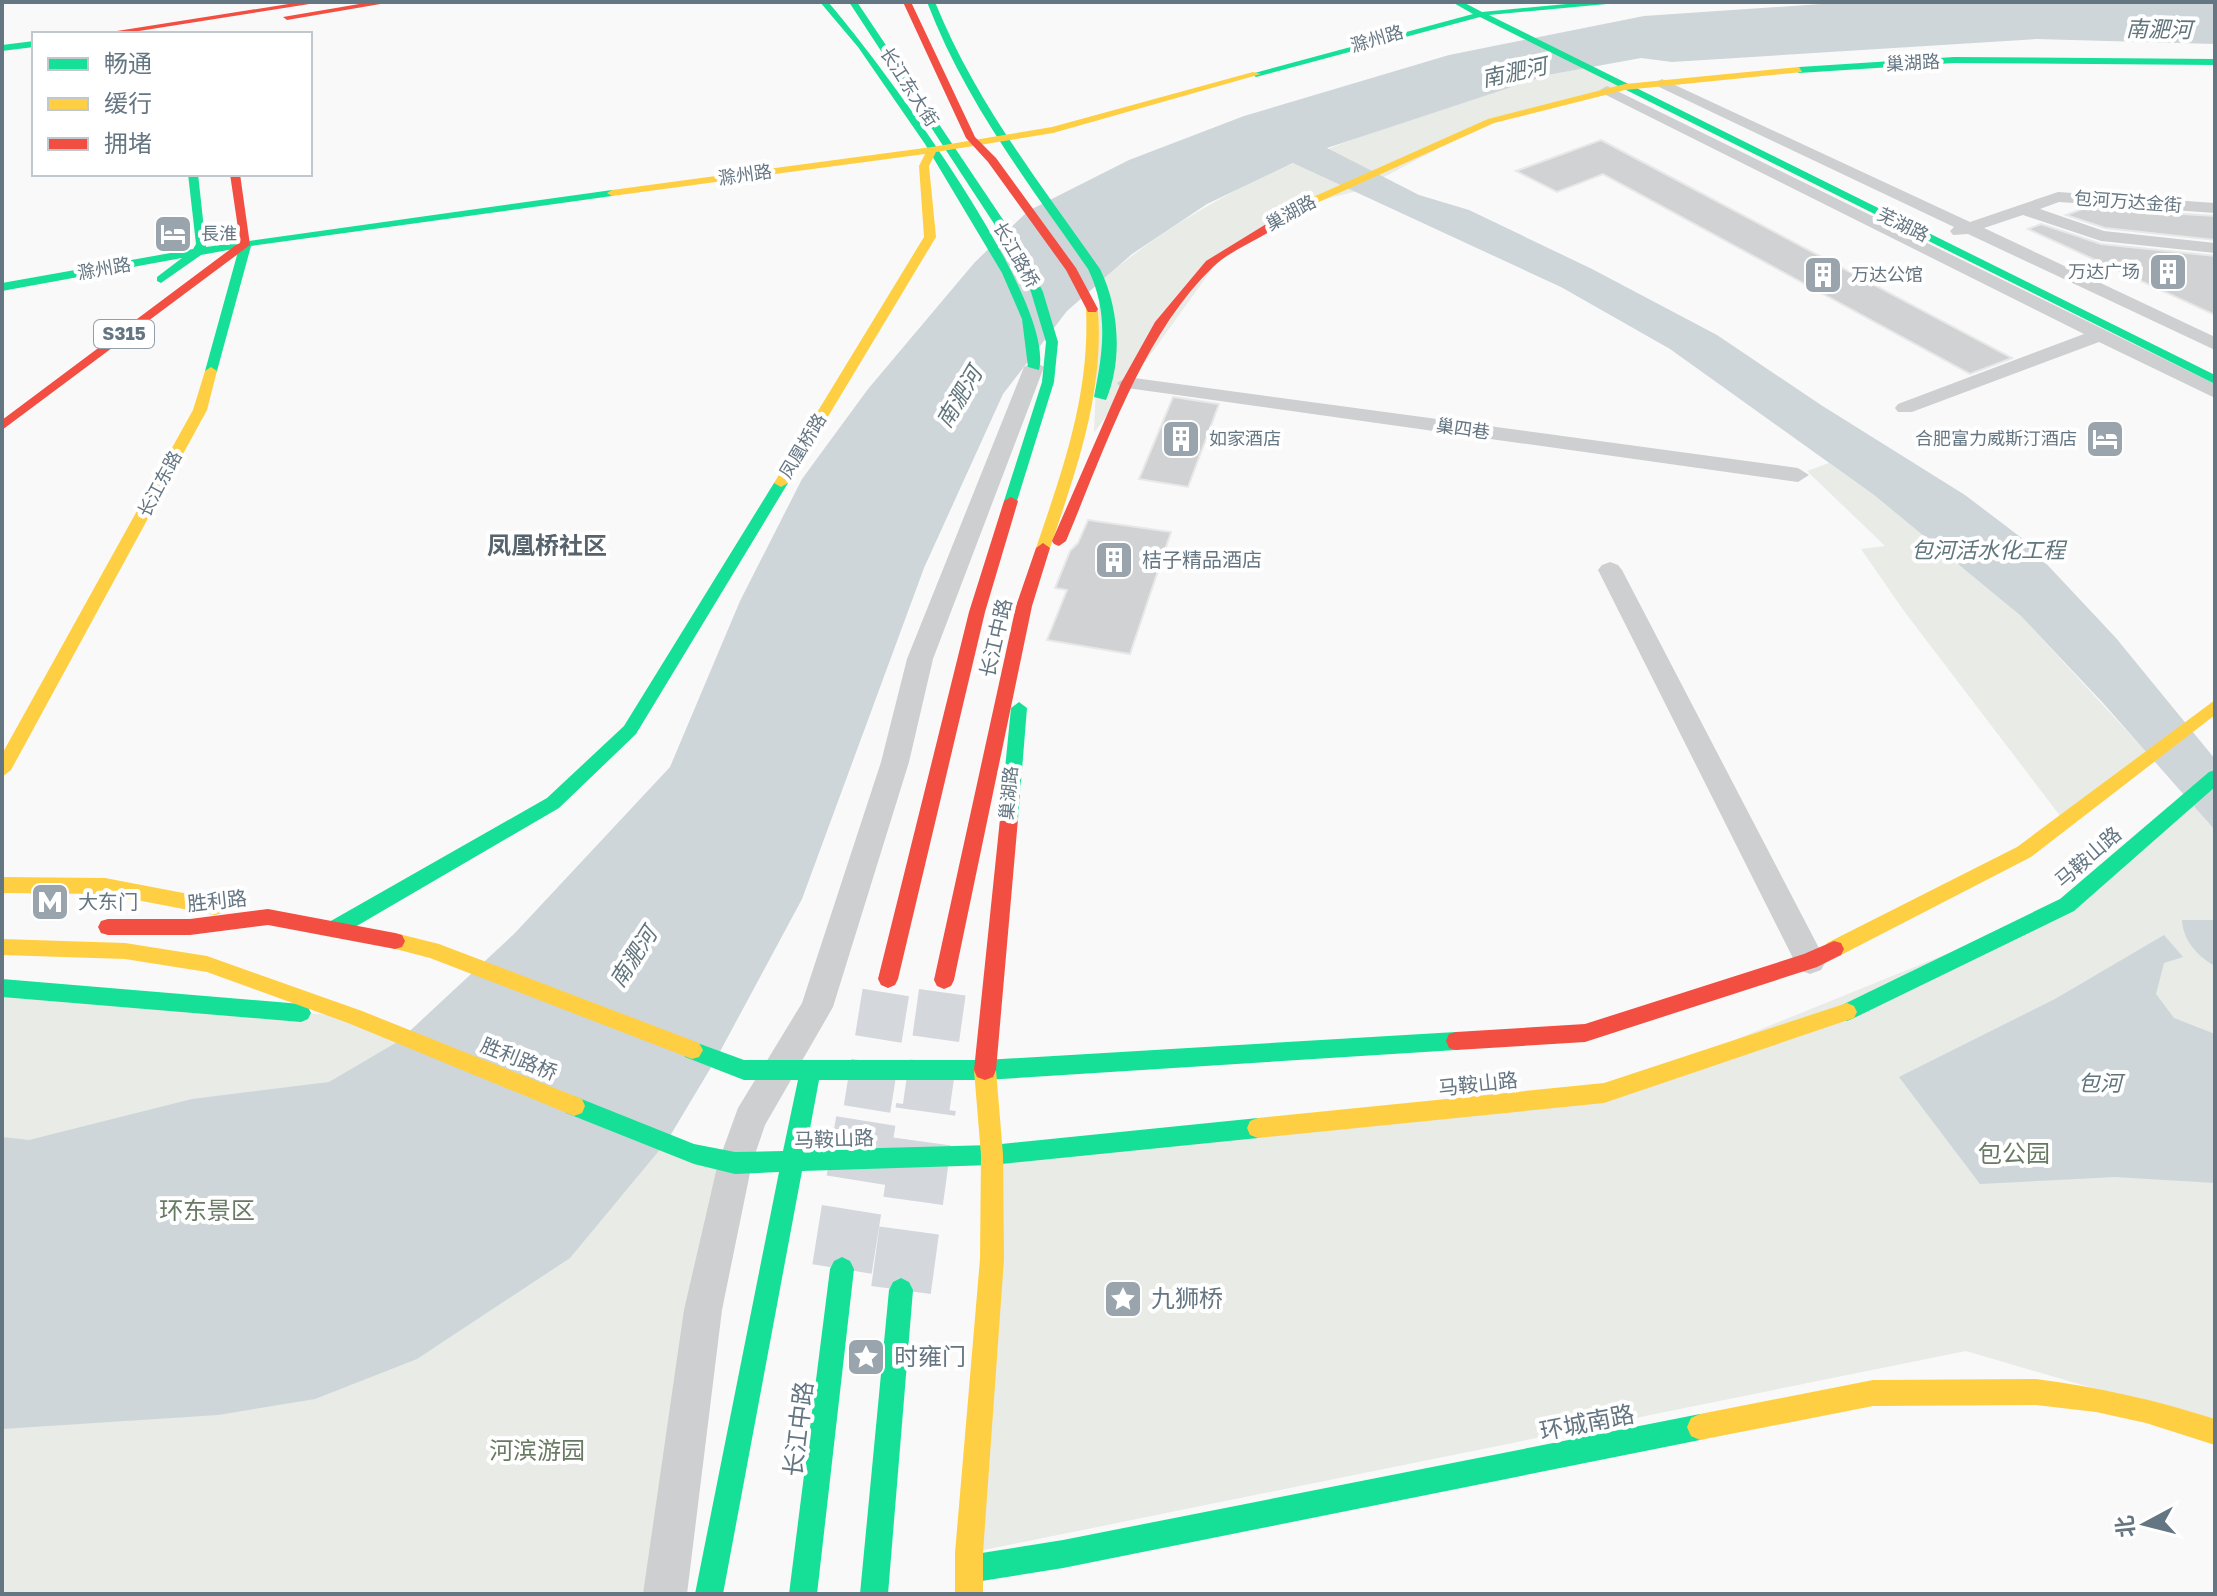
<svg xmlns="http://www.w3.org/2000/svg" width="2217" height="1596" font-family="'Golos Text','Noto Sans SC',sans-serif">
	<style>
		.green { fill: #e8ebe6 }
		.water { fill: #ced6d9 }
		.building { fill: #d0d2d3; stroke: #e8e8e8; stroke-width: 2 }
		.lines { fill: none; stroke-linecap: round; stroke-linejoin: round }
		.highway-tunnel-far1 { stroke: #d4d8dc; stroke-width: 47; stroke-dasharray: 47 24; stroke-linecap: butt }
		.highway-tunnel { stroke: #d4d8dc; stroke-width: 60; stroke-dasharray: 60 30; stroke-linecap: butt }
		.street { fill: #cecfd0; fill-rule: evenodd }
		.fast { fill: #16e098; fill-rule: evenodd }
		.slow { fill: #ffcf43; fill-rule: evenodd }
		.jam { fill: #f24e42; fill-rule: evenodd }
		.labels { text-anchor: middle; stroke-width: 8; stroke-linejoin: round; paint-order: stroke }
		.far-street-label { font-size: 18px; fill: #657683; stroke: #fff }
		.far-poi-label { font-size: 18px; fill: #657683; stroke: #fff; text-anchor: start }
		.shield { fill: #fff; stroke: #939fa8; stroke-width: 2 }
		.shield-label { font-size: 18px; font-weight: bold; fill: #657683 }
		.poi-label { font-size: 20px; fill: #657683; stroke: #fff; text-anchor: start }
		.street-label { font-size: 20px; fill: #657683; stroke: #fff }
		.water-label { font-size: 22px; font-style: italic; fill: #60757c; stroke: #fff }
		.quarter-label { font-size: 24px; font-weight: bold; fill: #57646e; stroke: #fff }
		.near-park-label { font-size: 24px; fill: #687a64; stroke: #fff }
		.near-poi-label { font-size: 24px; fill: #657683; stroke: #fff; text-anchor: start }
		.near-street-label { font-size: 24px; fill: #657683; stroke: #fff }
	</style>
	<rect width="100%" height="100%" fill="#f9f9f9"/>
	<path class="green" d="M1586,68l39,19 -134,34 -134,70 -51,13 -81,47 -131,182 6,-151c129,-113 289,-156 448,-207z
		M1829,463l45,32 147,121 129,140 -86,65 -160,-210 -43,-62 24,-3 -78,-75z
		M2215,777v647l-249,-73 -997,202 23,-398 612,-62 463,-188z
		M2,988l353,29 380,146 -70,431h-663z"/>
	<path class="water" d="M1850,2l365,1v41l-179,-5 -364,23 -31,-4 -93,17 -221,73 92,47 50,15 123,59 125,66 104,70 144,90 58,44 93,99 99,121v71l-112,-127 -82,-87 -147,-121 -204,-146 -109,-62 -268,-124 -86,41 -75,50 -65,57 -64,83 -79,174 -122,331 -86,160 -49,82 -97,117 -153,101 -102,40 -97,16 -216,14v-292l27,3 163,-41 137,-17 70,-41 115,-107 156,-167 70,-166 62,-122 66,-90 107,-127 53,-51 101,-51 115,-44 205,-61 195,-39z
		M2182,920h33v46c-18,-10 -32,-26 -33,-46z
		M2164,935l19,22 -19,6 -8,31 18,24 41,16v149l-100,-6 -135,7 -81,-107 156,-78z"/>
	<path class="building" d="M1601,140l411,218 -42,16 -367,-200 -46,18 -41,-21z
		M2085,208l130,8v24l-110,-12 -39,-13z
		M2041,224l60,20 114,12v59l-187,-86z
		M1173,397l46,7 -31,83 -49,-8z
		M1088,520l83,12 -41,122 -83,-14 20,-50 -12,-2 15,-37 8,-8z"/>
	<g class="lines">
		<path class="highway-tunnel-far1" d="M867,1109l21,-130
			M926,1109l18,-129"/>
		<path class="highway-tunnel" d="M842,1269l26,-162
			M901,1290l25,-183"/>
		<path class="street" d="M1662,79l308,143 88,-30 157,11v10l-156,-11 -19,7 64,22 111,12v10l-114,-12 -78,-26 -39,13 231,109v13l-247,-116 -15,1 -3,-4 4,-4 -297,-141 -2,-3z
			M1607,86l608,298v14l-116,-56 -187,70h-14l-3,-4 3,-4 186,-70 -482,-241 -2,-3z
			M1034,361l10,6 -111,292 -24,103 -76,245 -68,118 -13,38 -30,147 -35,284h-44l41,-284 34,-147 20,-55 64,-105 79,-241 26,-103 117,-292z
			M1127,377l671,91 11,7 -11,7 -678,-95 -3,-4z
			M1610,562l8,3 4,5 199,382 5,9 -5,9 -11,4 -11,-4 -201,-400 4,-5z"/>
		<path class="fast" d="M820,2h8c50,57 229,298 211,368l-11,-3 -6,-48 -20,-46 -77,-129 -67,-97z
			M849,2h8l161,240 25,50 15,50 -4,40 -38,122 -5,1 -7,-4 38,-119 4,-40 -15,-50 -25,-50z
			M927,2h8c40,99 104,180 165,267 19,38 23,91 6,131l-12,-3c9,-45 15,-85 -6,-128 -60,-86 -123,-168 -161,-267z
			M1452,2h11l19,10 106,-10h40l-139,13 726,360v9l-735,-367 -224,60 -5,-3 222,-60z
			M34,41v6l-32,4v-6z
			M1954,57l261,2v6l-261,-2 -155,10 -5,-3 5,-3z
			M188,174h10l8,73 406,-57 5,3 -5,3 -361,50 -34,125 -6,4 -6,-4 34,-123 -38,7 -40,28 -4,-2v-4l25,-19 -180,33v-8l191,-34 3,-5z
			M781,479l7,4 -152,251 -77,74 -216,126 -7,2 -7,-2 -3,-6 3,-6 218,-124 77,-72 150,-243z
			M1019,702l8,6 -9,111 -3,5h-12l-3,-5 11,-111z
			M2215,770v17l-141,124 -220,107 -7,3 -7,-3 -3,-6 3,-6 220,-107 149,-127z
			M2,979l299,25 7,3 3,6 -3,6 -7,3 -299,-25z
			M1456,1032l7,2 3,7 -3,7 -7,2 -471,30h-166l-13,70 186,-5 266,-27 8,3 3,7 -3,7 -8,3 -266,27 -190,6 -79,423h-28l84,-422 -44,2 -41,-10 -128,-51 -3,-7 3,-7 8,-3 120,48 41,8 48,-1 15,-71h-54l-59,-23 -4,-7 4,-7 7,-2 52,19h241z
			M842,1257l8,4 4,8 -37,325h-28l41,-325 4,-8z
			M901,1278l8,4 4,8 -25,304h-28l29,-304 4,-8z
			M1700,1414l9,4 4,9 -4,9 -9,4 -637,128 -94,15 -10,-4 -4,-10 4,-10 10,-4 94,-15z"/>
		<path class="slow" d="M1799,67l3,5 -177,18 -131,33 -184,83 -21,13 -9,-2 22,-15 186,-83 137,-35z
			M1253,72l8,2 -208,59 -117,19 -7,14 7,71 -148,246 -7,4 -7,-4 150,-246 -5,-71 6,-12 -313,42 -5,-3 5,-3 320,-43 120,-20z
			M1092,305l6,4c6,85 -21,159 -48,239l-7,5 -7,-5c27,-79 54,-154 50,-239z
			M211,367l6,4 -10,39 -196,360 -9,7v-23l191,-344 12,-39z
			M2215,700v15l-184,142 -190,98 -7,2 -7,-2 -3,-6 3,-6 190,-96z
			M2,877l103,1 110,21 7,2 3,6 -3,6 -7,2 -110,-21 -103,-1z
			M395,933l44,11 260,99 4,7 -4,7 -7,2 -262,-101 -42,-11 -3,-6 3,-6z
			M2,939l123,4 82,13 155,55 220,88 3,7 -3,7 -8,3 -226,-93 -141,-51 -82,-13 -123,-4z
			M1847,1003l7,3 3,6 -3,6 -250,85 -346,35 -8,-3 -3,-7 3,-7 8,-3 346,-35z
			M985,1060l8,3 3,7 7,85 1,104 -21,294v41h-28v-41l25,-294 1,-104 -7,-85 3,-7z
			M2036,1379c62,8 119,21 179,40v26l-69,-22 -50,-11 -60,-7 -163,1 -173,34 -9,-4 -4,-9 4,-9 9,-4 173,-34z"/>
		<path class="jam" d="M301,2h21l-202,32h-22z
			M371,2h21l-105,18 -4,-3z
			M903,2h8l64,135 21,21 80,110 22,41 -2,3h-8l-22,-42 -78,-108 -22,-24z
			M230,174h10l10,71 -248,185v-10l238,-178z
			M1281,215l9,2c-22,20 -55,29 -77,50 -71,68 -109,184 -147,274l-7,5 -5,-2 -2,-3 69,-158 34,-61 51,-61z
			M1011,497l7,4 -33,111 -87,367 -3,6 -7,3 -7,-3 -3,-6 91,-367 35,-111z
			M1043,543l7,5 -18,58 -78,374 -3,6 -7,3 -7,-3 -3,-6 82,-374 20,-58z
			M1009,812l6,2 3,5 -22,251 -3,7 -8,3 -8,-3 -3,-7 26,-251 3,-5z
			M268,909l127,24 7,2 3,6 -3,6 -7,2 -127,-24 -78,10h-82l-7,-2 -3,-6 3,-6 7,-2h82z
			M1834,941l7,2 3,6 -3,6 -24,12 -232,75 -129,8 -7,-2 -3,-7 3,-7 7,-2 129,-8 219,-70z"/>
	</g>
	<defs>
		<symbol id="hotel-square" viewBox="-11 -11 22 22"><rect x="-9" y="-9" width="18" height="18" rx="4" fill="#99a4ac" stroke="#fff"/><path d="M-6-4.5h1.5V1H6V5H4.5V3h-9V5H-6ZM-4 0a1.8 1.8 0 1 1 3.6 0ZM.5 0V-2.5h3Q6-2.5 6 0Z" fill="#fff"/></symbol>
		<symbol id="building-square" viewBox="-11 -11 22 22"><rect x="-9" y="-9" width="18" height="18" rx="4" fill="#99a4ac" stroke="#fff"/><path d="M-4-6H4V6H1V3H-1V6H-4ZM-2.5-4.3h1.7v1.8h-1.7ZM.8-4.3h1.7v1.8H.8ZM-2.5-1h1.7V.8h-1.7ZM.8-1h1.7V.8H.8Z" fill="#fff"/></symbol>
		<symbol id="metro-square" viewBox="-11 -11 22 22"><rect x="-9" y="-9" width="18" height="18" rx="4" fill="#99a4ac" stroke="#fff"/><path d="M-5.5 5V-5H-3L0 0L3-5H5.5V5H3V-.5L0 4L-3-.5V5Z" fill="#fff"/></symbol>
		<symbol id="sight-square" viewBox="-11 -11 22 22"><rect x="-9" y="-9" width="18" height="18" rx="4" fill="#99a4ac" stroke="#fff"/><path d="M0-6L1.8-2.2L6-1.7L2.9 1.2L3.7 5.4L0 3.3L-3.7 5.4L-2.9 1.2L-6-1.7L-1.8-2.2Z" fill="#fff"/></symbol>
	</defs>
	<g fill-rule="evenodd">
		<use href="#hotel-square" x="151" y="212" width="44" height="44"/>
		<use href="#building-square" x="2146" y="250" width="44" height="44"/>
		<use href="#building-square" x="1801" y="253" width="44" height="44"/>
		<use href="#building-square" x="1159" y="417" width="44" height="44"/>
		<use href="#hotel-square" x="2083" y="417" width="44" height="44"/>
		<use href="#building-square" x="1092" y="538" width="44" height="44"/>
		<use href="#metro-square" x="28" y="880" width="44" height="44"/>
		<use href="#sight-square" x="1101" y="1277" width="44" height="44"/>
		<use href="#sight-square" x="844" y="1335" width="44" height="44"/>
	</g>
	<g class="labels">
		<g class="far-street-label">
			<text transform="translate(1377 39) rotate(-16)" y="6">滁州路</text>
			<text transform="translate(1913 63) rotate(-3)" y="6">巢湖路</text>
			<text transform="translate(909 87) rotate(57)" y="6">长江东大街</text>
			<text transform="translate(745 175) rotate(-8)" y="6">滁州路</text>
			<text transform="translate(2128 202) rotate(4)" y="6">包河万达金街</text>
			<text transform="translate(1291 213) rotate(-29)" y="6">巢湖路</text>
			<text transform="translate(1903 225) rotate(26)" y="6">芜湖路</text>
			<text transform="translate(1016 255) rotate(60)" y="6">长江路桥</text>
			<text transform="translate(104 269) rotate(-10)" y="6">滁州路</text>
			<text transform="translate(1463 429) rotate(8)" y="6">巢四巷</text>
			<text transform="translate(803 446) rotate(-59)" y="6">凤凰桥路</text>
			<text transform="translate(160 484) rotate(-62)" y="6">长江东路</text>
			<text transform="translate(1009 793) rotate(-85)" y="6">巢湖路</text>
		</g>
		<g class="far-poi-label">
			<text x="201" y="240">長淮</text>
			<text x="2140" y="278" text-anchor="end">万达广场</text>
			<text x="1851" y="281">万达公馆</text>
			<text x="1209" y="445">如家酒店</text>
			<text x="2077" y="445" text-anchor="end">合肥富力威斯汀酒店</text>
		</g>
		<rect class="shield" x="94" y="320" width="60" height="28" rx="6"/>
		<g class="shield-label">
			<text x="124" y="340">S315</text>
		</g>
		<g class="poi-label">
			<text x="1142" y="567">桔子精品酒店</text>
			<text x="78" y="909">大东门</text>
		</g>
		<g class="street-label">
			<text transform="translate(996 638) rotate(-77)" y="7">长江中路</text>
			<text transform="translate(2088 857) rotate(-41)" y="7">马鞍山路</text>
			<text transform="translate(217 901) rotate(-6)" y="7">胜利路</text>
			<text transform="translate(519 1059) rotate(22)" y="7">胜利路桥</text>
			<text transform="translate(1478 1084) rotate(-6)" y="7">马鞍山路</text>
			<text transform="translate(834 1139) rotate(-2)" y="7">马鞍山路</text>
		</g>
		<g class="water-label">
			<text transform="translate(2159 29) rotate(1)" y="8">南淝河</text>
			<text transform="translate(1514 72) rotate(-12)" y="8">南淝河</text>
			<text transform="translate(959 397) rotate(-59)" y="8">南淝河</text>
			<text x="1988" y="558">包河活水化工程</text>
			<text transform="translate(633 957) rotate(-57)" y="8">南淝河</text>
			<text x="2100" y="1091">包河</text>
		</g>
		<g class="quarter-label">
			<text x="547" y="554">凤凰桥社区</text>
		</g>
		<g class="near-park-label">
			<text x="2014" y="1162">包公园</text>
			<text x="207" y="1219">环东景区</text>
			<text x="537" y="1459">河滨游园</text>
		</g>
		<g class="near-poi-label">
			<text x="1151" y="1307">九狮桥</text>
			<text x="894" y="1365">时雍门</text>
		</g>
		<g class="near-street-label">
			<text transform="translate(1587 1423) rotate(-11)" y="8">环城南路</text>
			<text transform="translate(799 1429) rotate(-83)" y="8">长江中路</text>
		</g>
	</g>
	<rect width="2217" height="1596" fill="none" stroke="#657683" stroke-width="8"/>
	<rect x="32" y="32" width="280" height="144" fill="#ffffff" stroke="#c1c8cd" stroke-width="2"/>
	<rect x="48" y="58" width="40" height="12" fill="#16e098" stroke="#c1c8cd" stroke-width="2"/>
	<text x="104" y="72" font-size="24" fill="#657683">畅通</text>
	<rect x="48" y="98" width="40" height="12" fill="#ffcf43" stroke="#c1c8cd" stroke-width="2"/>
	<text x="104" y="112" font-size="24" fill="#657683">缓行</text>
	<rect x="48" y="138" width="40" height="12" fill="#f24e42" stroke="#c1c8cd" stroke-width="2"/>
	<text x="104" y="152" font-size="24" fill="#657683">拥堵</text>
	<g transform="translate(2145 1524) rotate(263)" stroke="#ffffff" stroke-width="6" paint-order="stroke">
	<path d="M0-6L14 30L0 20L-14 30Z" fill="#657683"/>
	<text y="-12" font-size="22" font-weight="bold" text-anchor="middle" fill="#657683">北</text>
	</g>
</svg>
